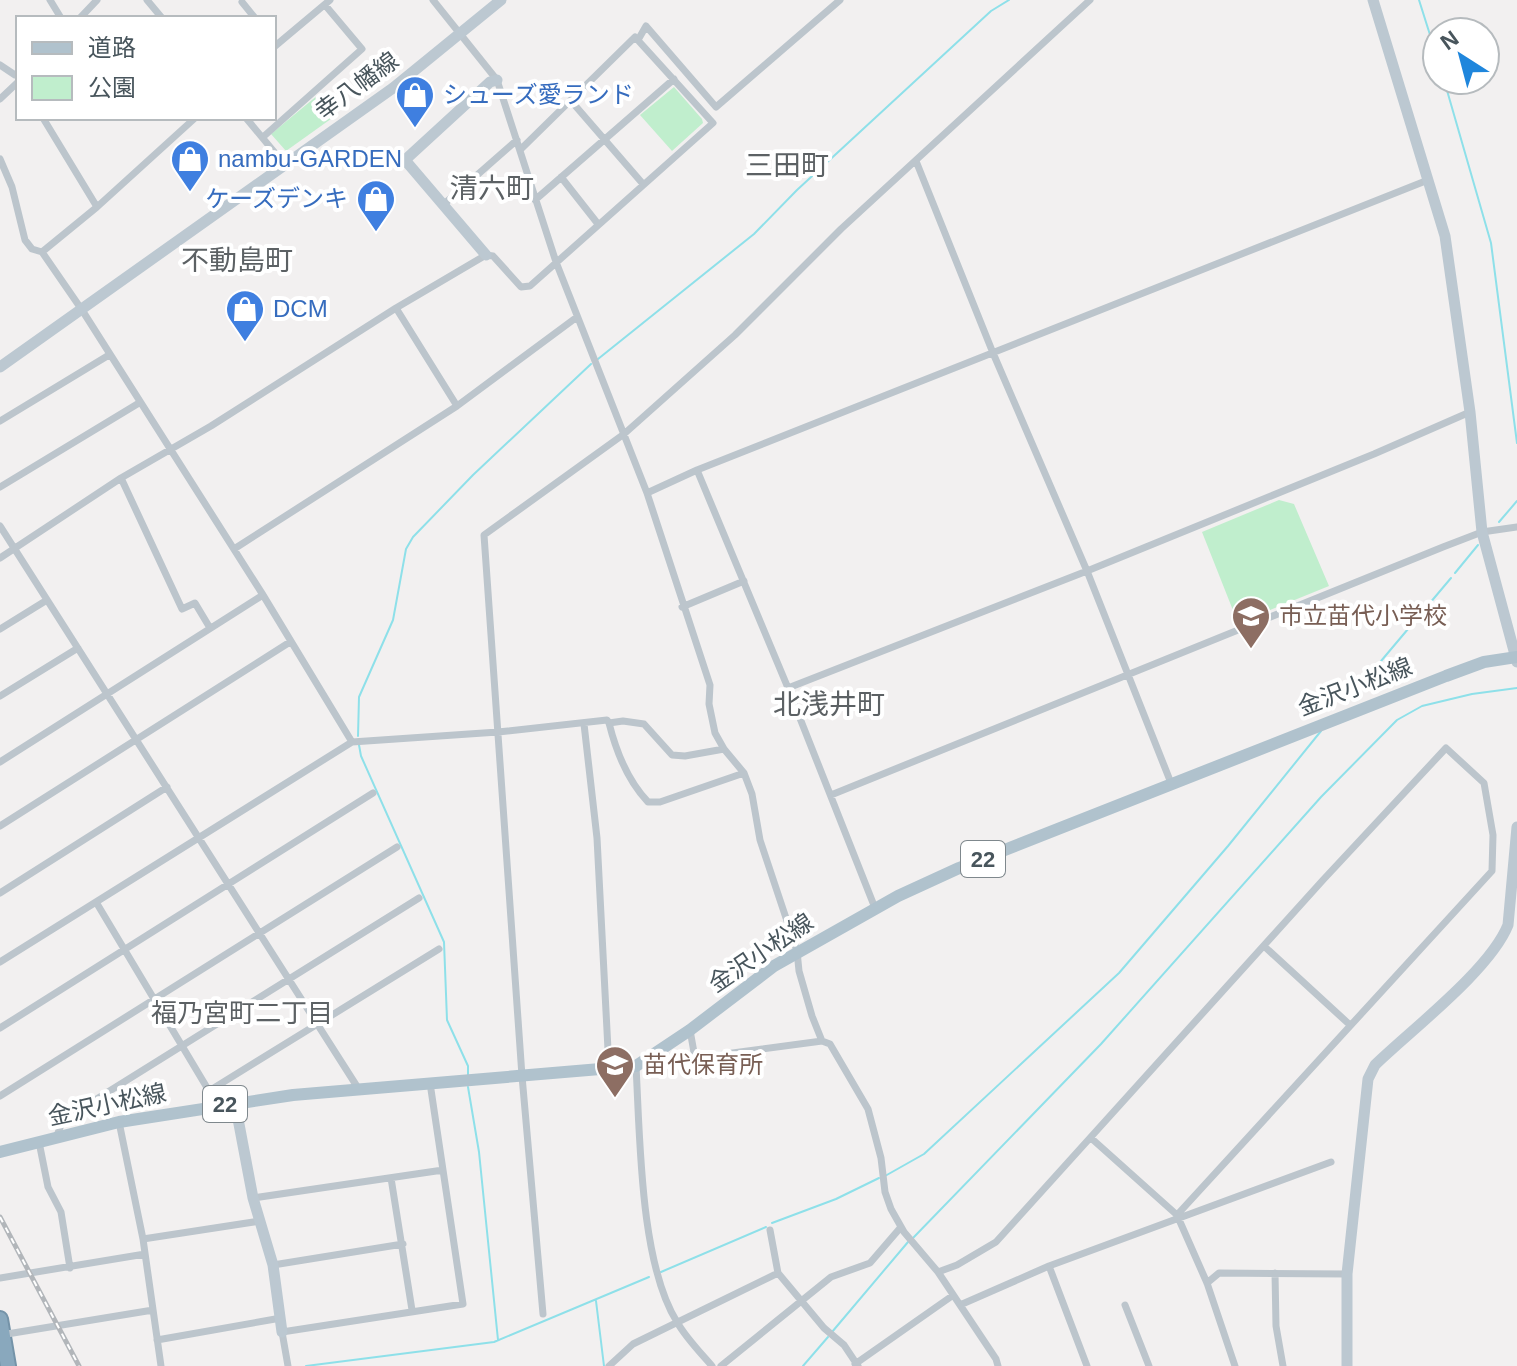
<svg xmlns="http://www.w3.org/2000/svg" width="1517" height="1366" font-family="Helvetica,'Noto Sans JP',sans-serif">
	<style>
		.green { fill: #c0eecd }
		.lines { fill: none; stroke-linecap: round; stroke-linejoin: round }
		.stream { stroke: #8ee0e9; stroke-width: 2 }
		.highway-casing { stroke: #7493a8; stroke-width: 18 }
		.street { stroke: #bcc5cc; stroke-width: 7 }
		.secondary { stroke: #bcc8d1; stroke-width: 11 }
		.primary { stroke: #b0c2cd; stroke-width: 12 }
		.highway { stroke: #89a8bd; stroke-width: 14 }
		.rail-casing { stroke: #b2b6ba; stroke-width: 5 }
		.rail { stroke: #fff; stroke-width: 2; stroke-dasharray: 6; stroke-linecap: butt }
		.labels { text-anchor: middle; stroke-width: 8; stroke-linejoin: round; paint-order: stroke }
		.shield { fill: #fff; stroke: #7f888d; stroke-width: 2 }
		.shield-label { font-size: 22px; font-weight: bold; fill: #48555c }
		.street-label { font-size: 24px; fill: #48555c; stroke: #fff }
		.shop-label { font-size: 24px; fill: #366cbe; stroke: #fff; text-anchor: start }
		.education-label { font-size: 24px; fill: #785e54; stroke: #fff; text-anchor: start }
		.neighbourhood-label { font-size: 26px; fill: #5c6164; stroke: #fff }
		.quarter-label { font-size: 28px; fill: #5c6164; stroke: #fff }
	</style>
	<rect width="100%" height="100%" fill="#f2f0f0"/>
	<path class="green" d="M674,87l28,32 1,4 -31,28 -32,-36z
		M318,95l17,21 -49,35 -15,-17z
		M1279,500l15,4 35,82 -91,37 -36,-91z"/>
	<g class="lines">
		<path class="stream" d="M1419,0l18,57
			M1444,80l47,163 26,200
			M598,359l156,-125 43,-44 194,-179 18,-11
			M1499,522l18,-21
			M1455,573l23,-28
			M1349,699l102,-121
			M358,736l1,-39 34,-77 13,-71 7,-12 60,-62 118,-111
			M359,745l2,11 83,186 3,78 21,46v11
			M468,1087l11,65 19,188
			M885,1176l39,-22 195,-181 109,-127 93,-115
			M772,1223l64,-24 43,-21
			M913,1238l188,-194 220,-247 76,-77 25,-14 50,-12 45,-6
			M661,1272l105,-45
			M596,1301l8,65
			M832,1332l76,-90
			M306,1366l188,-24 155,-65
			M803,1366l25,-29"/>
		<defs>
			<path id="highway" d="M0,1319l8,47"/>
		</defs>
		<use href="#highway" class="highway-casing"/>
		<path class="street" d="M50,0l11,18
			M147,0l15,18
			M433,0l64,80 59,182 91,231 63,192 -1,19 6,29 9,16 20,24 8,21 8,46 37,111 2,20 13,45 10,25 8,3 38,65 13,49 4,34 6,17 13,23 34,40 58,87 2,7
			M242,2l13,16
			M80,18l17,-18
			M638,40l8,-14 70,81 124,-107
			M274,47l56,-47
			M0,65l15,10 3,-1
			M0,99l18,-17
			M572,102l71,82
			M43,118l54,89
			M246,118l39,47
			M263,137l99,-88 -37,-44
			M0,159l12,28 13,53 7,9 10,3 40,58 181,285 89,147
			M916,161l77,192 94,218 84,212
			M561,177l37,47
			M535,200l139,-121
			M443,205l74,-65
			M42,252l55,-45 98,-89
			M396,308l61,98
			M0,421l109,-66
			M697,470l91,218 87,220
			M121,478l61,131 13,-6 15,25
			M0,487l139,-84
			M647,493l50,-23 731,-290
			M0,526l358,562
			M234,549l223,-143 120,-89
			M0,558l121,-80 90,-52 185,-118 90,-53 7,1 28,31 9,-1 183,-163 -78,-86 -115,113
			M682,607l62,-26
			M0,629l47,-29
			M788,688l299,-117 287,-117 96,-42
			M0,696l78,-48
			M609,723c7,28 19,58 39,79h12l84,-29
			M584,724l13,114 12,231
			M0,762l263,-167
			M831,795l612,-248 39,-15 35,-5
			M0,826l290,-184
			M0,893l167,-106
			M96,902l113,189 4,15
			M1265,947l85,78
			M0,962l352,-220 146,-10 109,-12 2,3 14,-2 21,3 28,31 13,1 39,-7
			M0,1028l373,-235
			M690,1030l5,28 127,-17
			M636,1066c4,71 4,197 41,256 9,16 23,30 35,44
			M209,1091l230,-142
			M0,1096l397,-249
			M119,1122l24,117 18,127
			M56,1138l7,-18 356,-222
			M1091,1138l86,77 30,68 28,83
			M39,1142l9,45 13,25 9,56
			M391,1178l21,132
			M253,1198l190,-28
			M770,1230l8,43 46,55 20,17 14,21
			M143,1239l117,-18
			M273,1265l130,-21
			M1049,1266l38,100
			M938,1272l19,-7 39,-23 327,-362 123,-132 38,35 9,52 -1,36 -315,344
			M1275,1273l1,53 7,40
			M0,1278l145,-24
			M1207,1283l12,-10 128,1
			M960,1305l89,-39 282,-104
			M1125,1305l24,61
			M543,1314l-21,-238 -38,-541 140,-101 111,-99 106,-106 249,-229
			M1,1335l152,-25
			M157,1340l124,-22
			M855,1364l97,-68
			M288,1366l-6,-34 181,-28 -33,-221
			M609,1366l24,-22 145,-71
			M721,1366l110,-89 39,-14 31,-36"/>
		<path class="secondary" d="M1373,0l72,236 25,176 12,120 35,130
			M486,255l-81,-95 85,-78 7,-2
			M0,367l393,-279 108,-88
			M235,1103l18,95 20,67 9,67
			M1347,1366v-92l21,-195 7,-14c36,-35 115,-95 133,-140l9,-98"/>
		<path class="primary" d="M0,1152l119,-30 174,-27 343,-29 54,-36 84,-64 124,-70 61,-28 487,-192 38,-14 33,-5"/>
		<use href="#highway" class="highway"/>
		<defs>
			<path id="rail" d="M0,1217l79,149"/>
		</defs>
		<use href="#rail" class="rail-casing"/>
		<use href="#rail" class="rail"/>
	</g>
	<defs>
		<symbol id="shop-pin" viewBox="-11 -11 22 30"><path d="M0 17L-7.5 6A9.5 9.5 0 1 1 7.5 6Z" fill="#3f7fe0" stroke="#fff"/><path d="M-5-2.5h2.3a2.7 3.5 0 0 1 5.4 0H5L5.5 6h-11ZM-1.5-2.5h3a1.5 2.3 0 0 0-3 0Z" fill="#fff"/></symbol>
		<symbol id="school-pin" viewBox="-11 -11 22 30"><path d="M0 17L-7.5 6A9.5 9.5 0 1 1 7.5 6Z" fill="#8d6e63" stroke="#fff"/><path d="M0-5L7-2L0 1L-7-2ZM-4 1L0 2.5L4 1V4Q0 6-4 4Z" fill="#fff"/></symbol>
	</defs>
	<g fill-rule="evenodd">
		<use href="#shop-pin" x="393" y="73" width="44" height="60"/>
		<use href="#shop-pin" x="168" y="137" width="44" height="60"/>
		<use href="#shop-pin" x="354" y="177" width="44" height="60"/>
		<use href="#shop-pin" x="223" y="287" width="44" height="60"/>
		<use href="#school-pin" x="1229" y="594" width="44" height="60"/>
		<use href="#school-pin" x="593" y="1043" width="44" height="60"/>
	</g>
	<g class="labels">
		<g class="shield">
			<rect x="961" y="841" width="44" height="36" rx="6"/>
			<rect x="203" y="1086" width="44" height="36" rx="6"/>
		</g>
		<g class="shield-label">
			<text x="983" y="867">22</text>
			<text x="225" y="1112">22</text>
		</g>
		<g class="street-label">
			<text transform="translate(357 86) rotate(-36)" y="8">幸八幡線</text>
			<text transform="translate(1355 687) rotate(-21)" y="8">金沢小松線</text>
			<text transform="translate(761 953) rotate(-34)" y="8">金沢小松線</text>
			<text transform="translate(107 1105) rotate(-12)" y="8">金沢小松線</text>
		</g>
		<g class="shop-label">
			<text x="443" y="103">シューズ愛ランド</text>
			<text x="218" y="167">nambu-GARDEN</text>
			<text x="348" y="207" text-anchor="end">ケーズデンキ</text>
			<text x="273" y="317">DCM</text>
		</g>
		<g class="education-label">
			<text x="1279" y="624">市立苗代小学校</text>
			<text x="643" y="1073">苗代保育所</text>
		</g>
		<g class="neighbourhood-label">
			<text x="242" y="1022">福乃宮町二丁目</text>
		</g>
		<g class="quarter-label">
			<text x="787" y="175">三田町</text>
			<text x="492" y="198">清六町</text>
			<text x="237" y="270">不動島町</text>
			<text x="829" y="714">北浅井町</text>
		</g>
	</g>
	<rect x="16" y="16" width="260" height="104" fill="#ffffff" stroke="#b6bbbe" stroke-width="2"/>
	<rect x="32" y="42" width="40" height="12" fill="#b0c2cd" stroke="#b6bbbe" stroke-width="2"/>
	<text x="88" y="56" font-size="24" fill="#48555c">道路</text>
	<rect x="32" y="76" width="40" height="24" fill="#c0eecd" stroke="#b6bbbe" stroke-width="2"/>
	<text x="88" y="96" font-size="24" fill="#48555c">公園</text>
	<g transform="translate(1461 56) rotate(324)"><circle r="38" fill="#ffffff" stroke="#b6bbbe" stroke-width="2"/>
	<path d="M0-6L14 30L0 20L-14 30Z" fill="#1f86dc"/>
	<text y="-12" font-size="22" font-weight="bold" text-anchor="middle" fill="#48555c">N</text>
	</g>
</svg>
